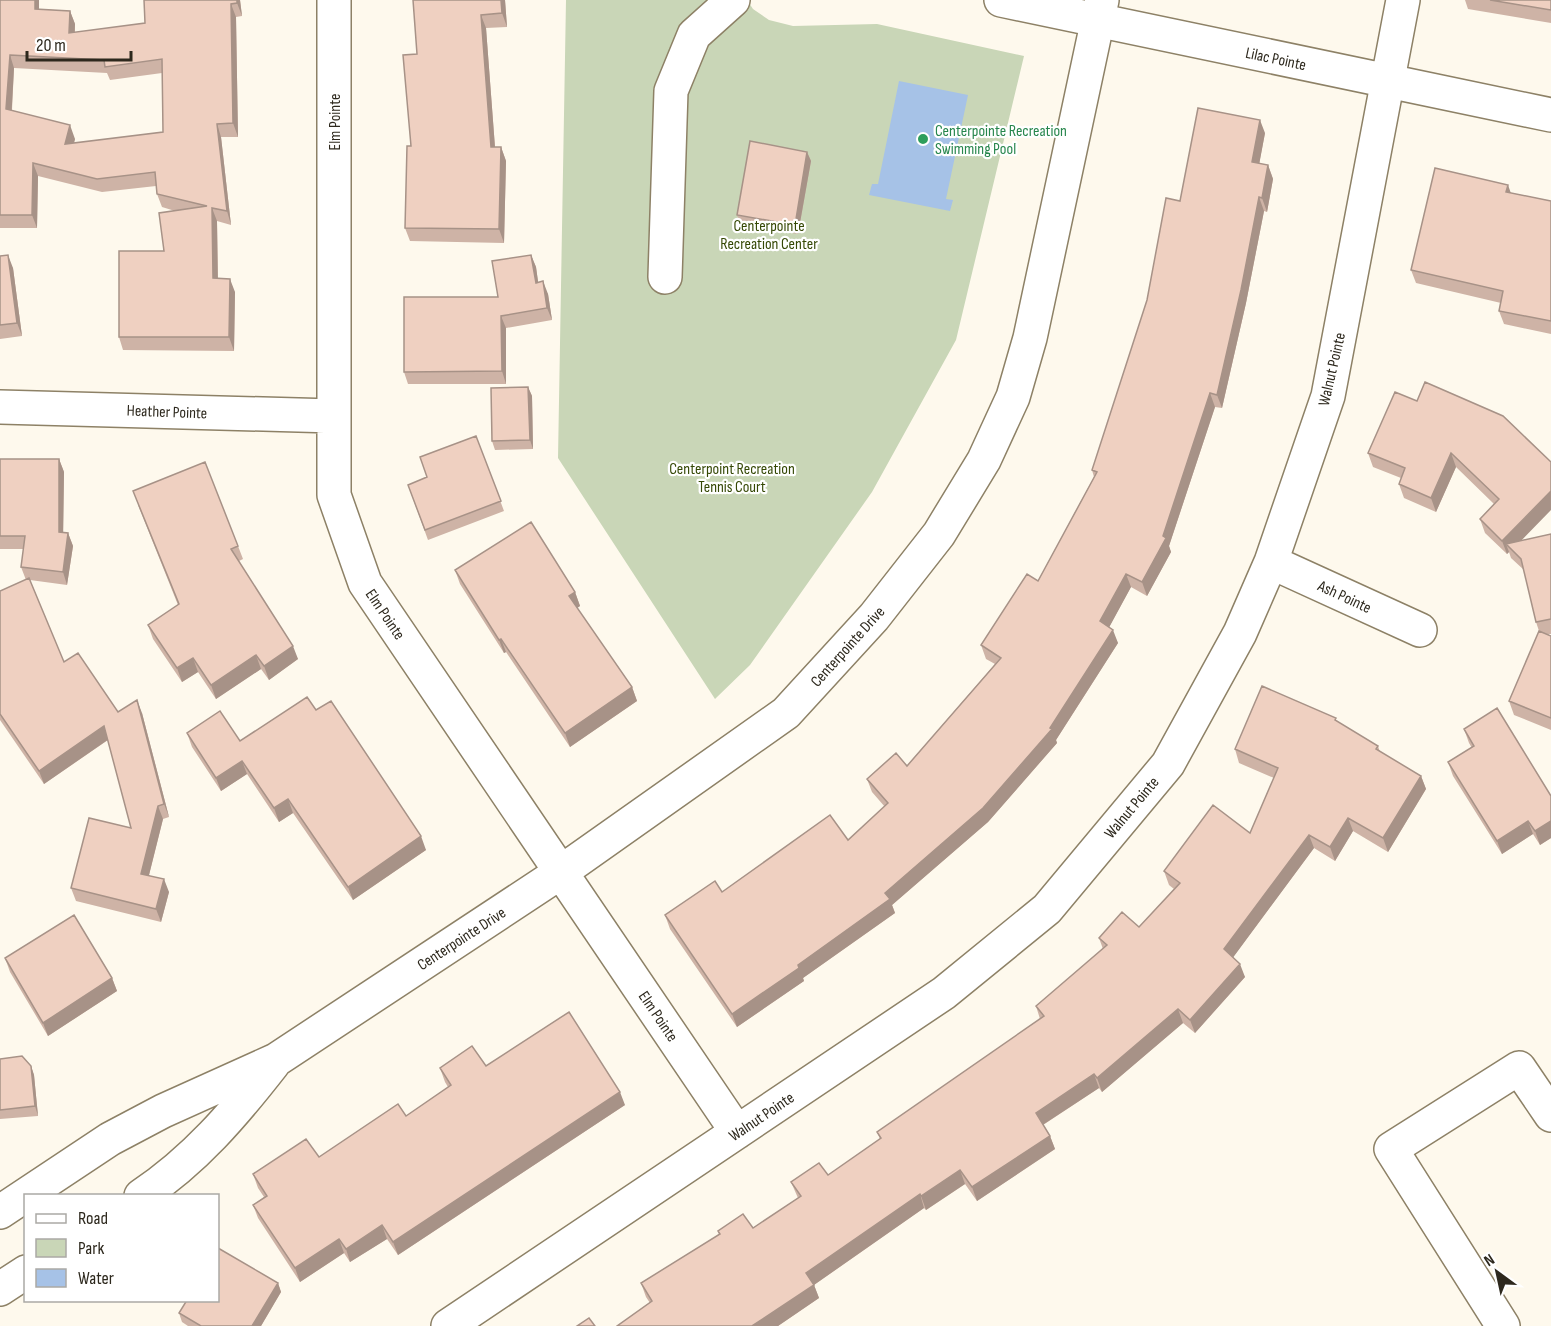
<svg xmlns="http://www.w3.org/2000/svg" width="1551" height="1326" font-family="'Sofia Sans Condensed',sans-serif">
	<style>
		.green { fill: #c9d6b7 }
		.water { fill: #a6c2e7 }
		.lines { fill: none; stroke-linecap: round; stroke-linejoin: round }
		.minor-casing { stroke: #8d8166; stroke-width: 36 }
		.minor { stroke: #fff; stroke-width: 33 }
		.wall { fill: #ceb3a6; fill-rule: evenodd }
		.shaded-wall { fill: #a79287 }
		.building { fill: #efd0c1; stroke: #a79287; stroke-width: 1.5; fill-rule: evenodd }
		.leisure-dot { fill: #2e9e5b; stroke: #fff; stroke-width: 2 }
		.labels { text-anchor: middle; stroke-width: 4.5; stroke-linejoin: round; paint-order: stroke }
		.street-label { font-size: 16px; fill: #2d281d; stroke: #fff }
		.leisure-label { font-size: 16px; fill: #27864d; stroke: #fff; text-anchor: start }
		.park-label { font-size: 16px; fill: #354805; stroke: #fff }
	</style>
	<rect width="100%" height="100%" fill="#fef9ed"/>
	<path class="green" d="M566,0h181l6,9 16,11 24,6 84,-2 147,32 -68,284 -84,152 -122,173 -35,34 -157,-241z"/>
	<path class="water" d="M899,81l69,14 -22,104 7,1 -3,11 -81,-16 3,-11h6z"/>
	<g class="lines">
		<defs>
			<path id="minor" d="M334,0v495l31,88 372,549
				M1001,0l550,115
				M665,277l6,-186 23,-56 39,-35
				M0,407l334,9
				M1271,562l149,68
				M141,1196c54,-36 93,-82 132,-132
				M0,1212l110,-73 53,-28 113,-51 285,-188 225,-159 88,-96 65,-83 45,-74 29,-63 17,-59 72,-338
				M0,1289l26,-17
				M448,1326l496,-333 103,-84 121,-145 72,-131 31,-71 57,-166 75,-396
				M1503,1326l-112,-177 128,-81 32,47"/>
		</defs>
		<use href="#minor" class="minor-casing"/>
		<use href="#minor" class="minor"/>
	</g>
	<path class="wall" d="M0,0l39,9 31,2 5,13v9l70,-10 -1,-23h96l2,16 -6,1 2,120h-17l10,88 -14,-4 1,58 17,13 -1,59 -111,-1 -4,-13 45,-86 11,-40 -13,-4 -5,-13 -1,-8 -54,6 -64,-16 -1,52h-37zM14,68l93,5 3,7 52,-7 1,59 -89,11 1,-4 -63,-29z
		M505,0l2,27 -21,1 9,119h6l5,14 -2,82 -94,-2 -5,-13 12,-174z
		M1465,0h86v23l-83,-14z
		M1265,133l-6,31 9,1 5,14 -6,33 -3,-1 -18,92 -24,105 -7,-1 -46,139 2,6 -24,44 -16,-9 -22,40 9,16 -62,97 1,3 -69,79 -96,83 3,8 -92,65 1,3 -67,46 -67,-98 -5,-14 183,-75 37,-33 -13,-15 -5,-13 40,-13 88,-102 -9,-5 -5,-14 57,-64 56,-104 -2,-7 88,-269z
		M807,152l4,9 -13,73 -58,-9 -3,-10z
		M1511,193l40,8v133l-47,-10 -5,-13 2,-8 -85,-20 -5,-13z
		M531,255l5,12 2,15 10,12 4,26 -46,8v56h-98l-4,-12 94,-75z
		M0,256l13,12 9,68 -22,3z
		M528,387l4,9 1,53 -38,1 -3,-9z
		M1417,401l86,15 17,125 31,-7v100h-3l3,2v94l-37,-15 -5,-14 30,-70 -3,-9 -12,-52 -13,-12 -2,-6 -2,2 -22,-21 -5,-14 14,-15 -38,-37 -20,45 -32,-14 -5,-14 2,-6 -28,-11 -5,-14z
		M476,436l28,75 -76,29 -20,-55 19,-8z
		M0,459h59l5,13 -1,61h5l5,13 -6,39 -37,-5 34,82 54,50 24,1 27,104 -6,2 -14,56 20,17 -8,30 -85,-21 -5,-13 60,-60 -23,-88 -64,44 -44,-64v-129l26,-11 -5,-13 3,-18h-24z
		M138,505l100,41 5,13 -4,2 59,98 -29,21 -8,-11 -45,30 -18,-27 -16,10 -29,-43 -5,-14 30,-20z
		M455,570l120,22 5,14 -3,2 55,79 5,14 -67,46 -64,-95 -2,1 -44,-69z
		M316,710l110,140 -73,50 -60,-87 -14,9 -32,-48 -26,17 -29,-44 -5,-14 53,8z
		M1338,722l40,24 2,6 41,24 5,13 -38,63 -35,-21 -18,30 -21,-13 -81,109 12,20 -50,56 -12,-10 -81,69 -3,-4 -56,37 7,11 5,13 -78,52 -12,-17 -39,26 -2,-2 -110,77 5,13 -41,28h-161l33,-23 -4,-6 -5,-14 78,-48 -1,-4 35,-3 45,-30 -7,-16 37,-7 52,-36 -3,-7 163,-113 -4,-13 67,-57 -4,-11 40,-11 35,-38 -5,-4 -5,-14 86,-38 24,-55 -35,-15 -4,-14z
		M1464,729l87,67v42l-11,7 -7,-11 -31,20 -49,-78 -5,-14 24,-14 -3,-5z
		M5,958l107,20 5,13 -69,45 -38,-64z
		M0,1059l31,7 3,9 4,41 -38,3z
		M486,1066l139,39 -227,150 -11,-16 -37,23 -6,-9 -44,29 -42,-64 -5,-13 11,-8 -6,-9 -5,-14 66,-17 87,-41 42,-29 -3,-5 -5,-14z
		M278,1283l3,9 -20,34h-73l-6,-4 -3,-9z"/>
	<path class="shaded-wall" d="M35,0h4v22l-4,-13z
		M237,0h3l2,16 -5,-13z
		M501,0h4l2,27 -5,-14z
		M231,4l5,13 2,120 -5,-14z
		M70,11l5,13 -1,23 -5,-14z
		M481,15l5,13 10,133 -5,-14z
		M10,55l4,13 -3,54 -5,-13z
		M1260,120l5,13 -8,43 -5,-14z
		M217,124l4,13 10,88 -4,-14z
		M70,125l5,14 -5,18 -5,-13z
		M501,147l5,14 -2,82 -5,-14z
		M807,152l4,9 -13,73 -3,-9z
		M33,163l5,13 -1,52 -5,-13z
		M1268,165l5,14 -6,33 -5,-14z
		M1508,185l5,14 -7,-7z
		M1259,197l5,14 -18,92 -24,105 -5,-13z
		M212,208l5,13 1,71 -5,-14z
		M8,255l5,13 9,68 -5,-13z
		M531,255l5,12 4,28 -4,-12z
		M230,279l5,13 -1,59 -5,-14z
		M543,281l5,13 4,26 -5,-12z
		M501,316l5,12v56l-4,-13z
		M528,387l4,9 1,53 -3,-9z
		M1210,393l5,14 -46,139 2,6 -24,44 -5,-14 21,-46z
		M1451,453l5,14 -20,45 -5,-14z
		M59,459l5,13 -1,73 -4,-13z
		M1551,491v19l-39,40 -6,-6 3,8 -2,2 -5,-13z
		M68,533l5,13 -6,39 -4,-13z
		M1126,574l5,13 -26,48 -5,-14z
		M575,592l5,14 -6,4 -5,-14z
		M1113,630l5,13 -62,97 1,3 -69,79 -96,83 3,8 -92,65 1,3 -67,46 -5,-13 66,-49 87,-72 165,-165z
		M501,639l5,13 -2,1 -5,-13z
		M293,646l5,13 -29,21 -5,-14z
		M256,655l5,14 -45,30 -5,-14z
		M193,658l5,14 -16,10 -5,-14z
		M632,687l5,14 -67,46 -5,-14z
		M137,700l5,13 27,104 -5,-13z
		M104,726l5,13 -65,45 -5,-13z
		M242,761l5,13 -26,17 -5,-13z
		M1421,776l5,13 -38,63 -5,-14z
		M288,799l5,14 -14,9 -5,-14z
		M158,806l5,13 -17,68 -5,-13z
		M1348,818l5,13 -18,30 -5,-14z
		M1528,821l5,13 -31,20 -5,-13z
		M1551,821v17l-11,7 -5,-14z
		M1309,835l5,13 -85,115 -5,-14z
		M421,836l5,14 -73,50 -5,-13z
		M164,879l5,13 -8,30 -5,-13z
		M1240,964l5,13 -50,56 -5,-13z
		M112,978l5,13 -69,45 -5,-13z
		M1178,1009l5,14 -81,69 -5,-14z
		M31,1066l3,9 4,41 -3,-10z
		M1094,1074l5,14 -58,38 -5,-13z
		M620,1092l5,13 -227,150 -5,-13z
		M1050,1136l5,13 -78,52 -5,-14z
		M960,1170l5,14 -39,26 -5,-14z
		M920,1194l4,14 -113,79 -5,-14z
		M382,1225l5,14 -37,23 -4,-13z
		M339,1239l5,14 -44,29 -5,-14z
		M278,1283l3,9 -20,34h-9z
		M814,1285l5,13 -41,28h-26z"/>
	<path class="building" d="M0,0h35v9l35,2 -1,22 76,-10 -1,-23h93v3l-6,1 2,119 -16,1 10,87 -15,-3 1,70 17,1 -1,58h-110v-86h45l-5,-38 48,-7 -50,-12 -2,-22 -58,7 -64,-16 -1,52h-32zM10,55l94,5 1,7 57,-8 1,73 -98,12 5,-19 -64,-16z
		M413,0h88l1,13 -21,2 10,132h10l-2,82 -94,-1 2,-82h4l-8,-91 14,-1z
		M1490,0h61v10z
		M1198,108l62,12 -8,42 16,3 -6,33 -3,-1 -18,93 -24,105 -7,-2 -47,143 3,2 -24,44 -16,-8 -26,47 13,9 -63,98 2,1 -69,79 -98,85 5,6 -92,66 1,3 -67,46 -67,-99 50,-34 7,11 108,-77 18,25 40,-37 -21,-24 29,-26 11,13 94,-108 -20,-13 46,-71 11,7 59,-109 -5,-2 55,-170 19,-102 14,3z
		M750,141l57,11 -12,73 -58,-10z
		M1435,168l73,17 -2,7 45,9v120l-52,-10 4,-20 -92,-21z
		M8,255l9,68 -17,2v-69z
		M531,255l5,28 7,-2 4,27 -46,8 1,55 -98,1v-75h94l-6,-36z
		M1425,382l78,34 48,46v29l-49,50 -22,-22 19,-20 -48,-46 -20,45 -32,-14 6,-16 -37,-15 27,-61 22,9z
		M528,387l2,53 -38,1 -1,-53z
		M476,436l25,65 -76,29 -17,-45 19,-8 -7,-20z
		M0,459h59v73l9,1 -5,39 -42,-5 4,-31h-25z
		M205,462l33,84 -7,3 62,97 -29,20 -8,-11 -45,30 -18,-27 -16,10 -29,-43 31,-21 -46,-113z
		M531,522l44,70 -6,4 63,91 -67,46 -64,-94 -2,1 -44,-70z
		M1551,534v85l-15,3 -15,-63 -15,-15z
		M29,578l35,84 14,-9 40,59 19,-12 27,104 -6,2 -17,68 23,5 -8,30 -85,-21 18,-70 42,10 -27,-102 -65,45 -39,-57v-123z
		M1539,631l12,5v82l-42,-17z
		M1262,686l74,32 -1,2 43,26 -2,3 45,27 -38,62 -35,-20 -18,29 -21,-12 -85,114 16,15 -50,56 -12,-11 -81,69 -3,-4 -58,39 14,23 -78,51 -12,-17 -39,26 -1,-2 -114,79 8,12 -62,41h-135l35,-25 -11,-18 79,-49 -2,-3 25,-17 10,14 48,-32 -10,-14 28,-19 9,12 53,-37 -4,-6 167,-116 -8,-10 71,-61 -8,-7 23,-26 17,15 41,-44 -16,-12 49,-66 37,28 28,-65 -43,-19z
		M307,697l9,13 15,-9 90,135 -73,51 -60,-88 -14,9 -32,-47 -26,17 -29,-45 33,-22 20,30z
		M1497,708l54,88v25l-16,10 -7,-10 -31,20 -49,-79 26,-16 -10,-17z
		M74,915l38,63 -69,45 -38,-65z
		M569,1012l51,80 -227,150 -11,-17 -36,24 -7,-10 -44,29 -42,-63 14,-9 -14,-22 53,-35 13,18 79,-53 8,12 45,-31 -11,-17 32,-22 14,20z
		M22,1056l9,10 4,40 -35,4v-51z
		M218,1248l60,35 -26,43h-51l-22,-13 8,-13h31z
		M589,1318l6,8h-18z"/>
	<circle class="leisure-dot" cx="923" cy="139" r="6"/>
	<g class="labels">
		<g class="street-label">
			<text transform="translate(1276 58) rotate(12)" y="6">Lilac Pointe</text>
			<text transform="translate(334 122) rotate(-90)" y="6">Elm Pointe</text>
			<text transform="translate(1331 369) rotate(-77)" y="6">Walnut Pointe</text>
			<text transform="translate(167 411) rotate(2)" y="6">Heather Pointe</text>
			<text transform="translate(1345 596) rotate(25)" y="6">Ash Pointe</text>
			<text transform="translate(386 614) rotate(56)" y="6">Elm Pointe</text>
			<text transform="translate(847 646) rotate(-48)" y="6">Centerpointe Drive</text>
			<text transform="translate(1131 807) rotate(-50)" y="6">Walnut Pointe</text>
			<text transform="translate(461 938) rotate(-33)" y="6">Centerpointe Drive</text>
			<text transform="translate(659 1016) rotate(56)" y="6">Elm Pointe</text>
			<text transform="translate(761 1116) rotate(-34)" y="6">Walnut Pointe</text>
		</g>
		<g class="leisure-label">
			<text x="935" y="136">Centerpointe Recreation<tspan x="935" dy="18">Swimming Pool</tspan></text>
		</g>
		<g class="park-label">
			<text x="769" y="231">Centerpointe<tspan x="769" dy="18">Recreation Center</tspan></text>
			<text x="732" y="474">Centerpoint Recreation<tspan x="732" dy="18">Tennis Court</tspan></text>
		</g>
	</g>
	<rect x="24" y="1194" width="195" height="108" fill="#ffffff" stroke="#aba9a5" stroke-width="1.5"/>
	<rect x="36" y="1214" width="30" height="9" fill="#ffffff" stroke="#aba9a5" stroke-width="1.5"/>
	<text x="78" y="1224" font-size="18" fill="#2d281d">Road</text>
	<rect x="36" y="1239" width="30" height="18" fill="#c9d6b7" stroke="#aba9a5" stroke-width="1.5"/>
	<text x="78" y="1254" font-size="18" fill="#2d281d">Park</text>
	<rect x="36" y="1269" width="30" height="18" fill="#a6c2e7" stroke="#aba9a5" stroke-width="1.5"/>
	<text x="78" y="1284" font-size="18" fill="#2d281d">Water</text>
	<g transform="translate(1497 1272) rotate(327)" stroke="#ffffff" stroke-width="4.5" paint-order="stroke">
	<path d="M0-4.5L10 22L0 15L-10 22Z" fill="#2d281d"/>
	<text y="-9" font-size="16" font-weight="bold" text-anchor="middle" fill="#2d281d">N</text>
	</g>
	<path d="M27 51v9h104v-9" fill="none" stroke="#2d281d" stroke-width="3"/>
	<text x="36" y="51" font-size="18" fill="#2d281d" stroke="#ffffff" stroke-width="4.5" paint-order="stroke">20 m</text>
</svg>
